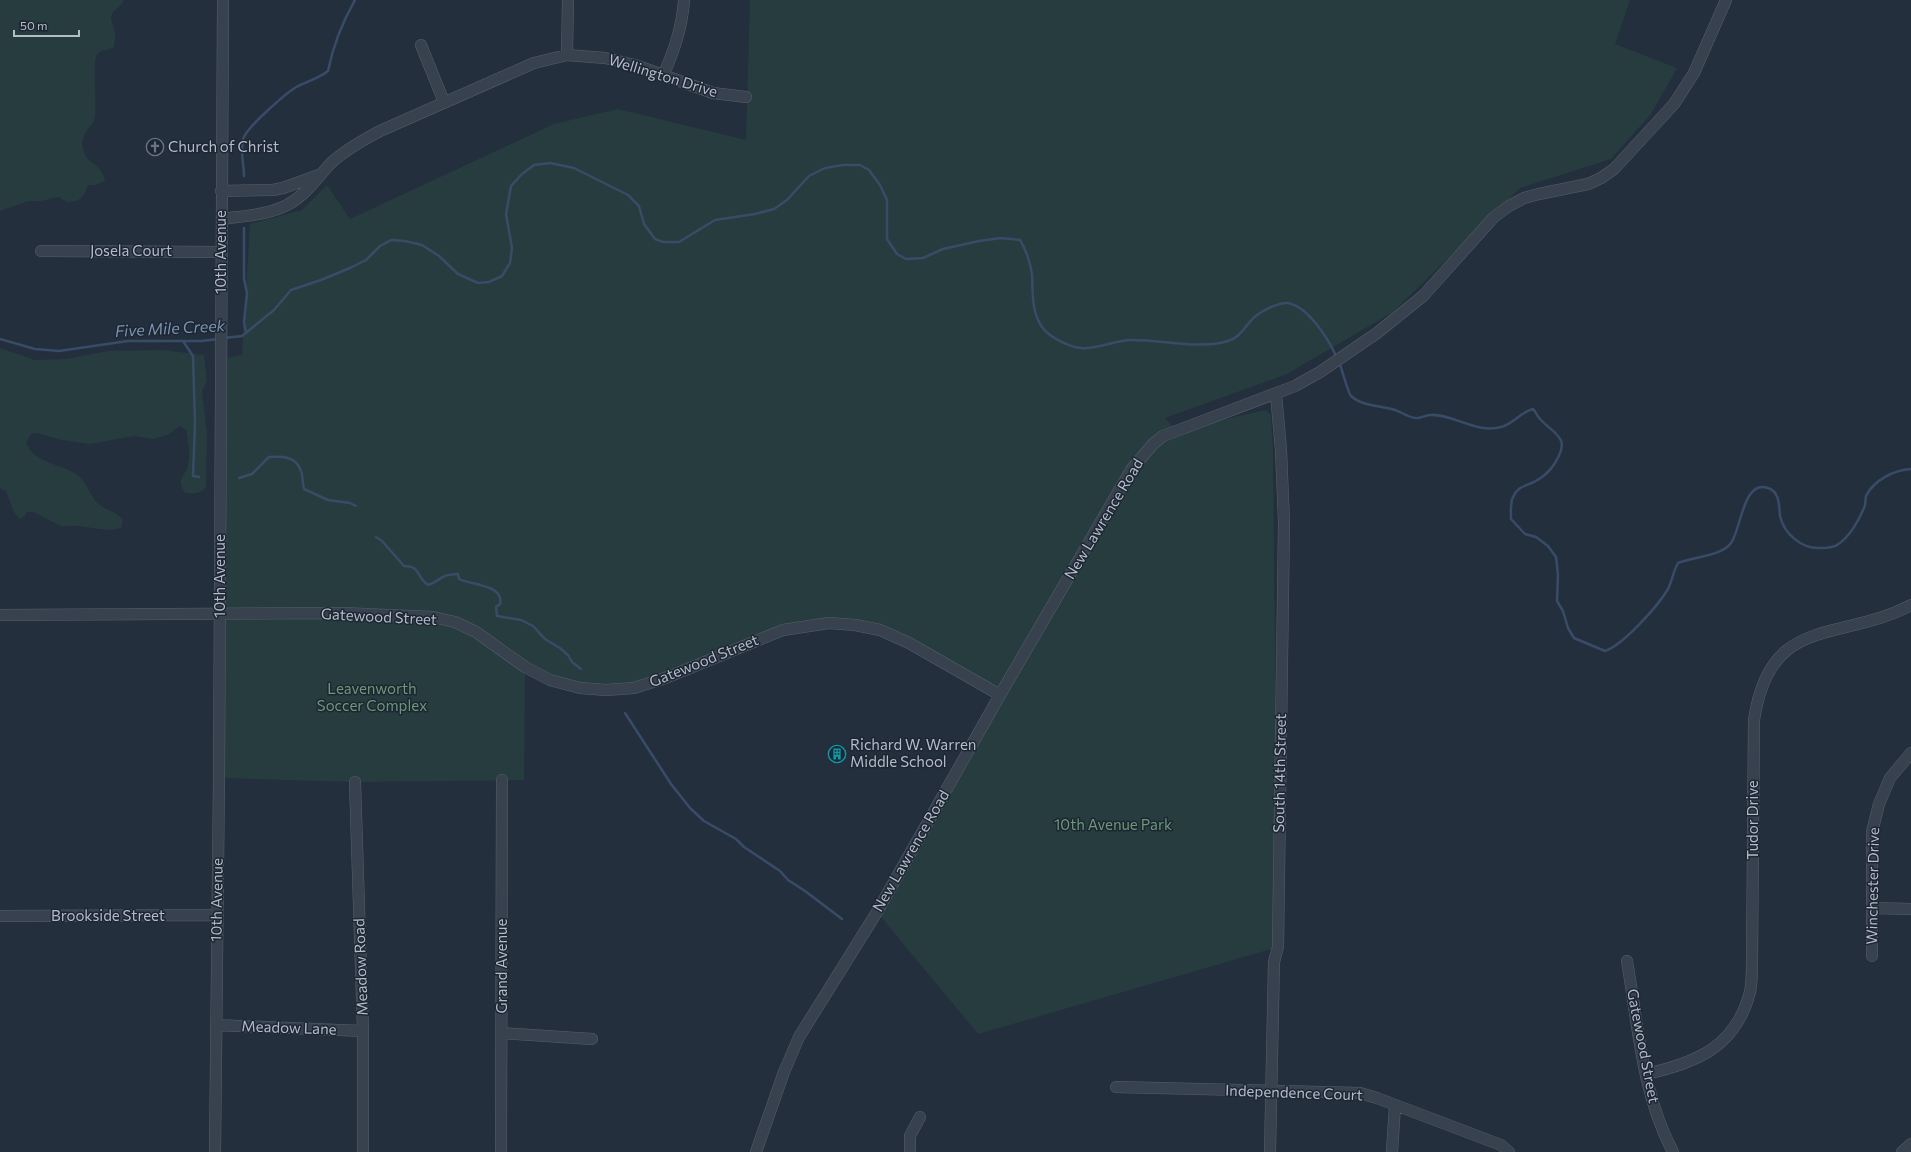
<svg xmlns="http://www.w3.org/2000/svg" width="1911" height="1152" font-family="Commissioner,sans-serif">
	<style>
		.green { fill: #263c3f }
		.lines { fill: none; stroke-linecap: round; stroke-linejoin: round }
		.stream { stroke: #394c67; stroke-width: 2.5 }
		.minor-casing { stroke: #565f6c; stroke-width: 12 }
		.minor { stroke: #38414e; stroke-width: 11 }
		.labels { text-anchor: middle; stroke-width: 3; stroke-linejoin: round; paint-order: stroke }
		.street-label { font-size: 15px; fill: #b4bcc9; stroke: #1d2633 }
		.poi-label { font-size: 15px; fill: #b4bcc9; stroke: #1d2633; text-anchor: start }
		.park-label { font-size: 15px; fill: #6b9a76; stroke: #1d2633 }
		.water-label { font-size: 16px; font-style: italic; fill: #7c92b1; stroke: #1d2633 }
	</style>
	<rect width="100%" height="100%" fill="#242f3e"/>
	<path class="green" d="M0,0h124c-2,6 -7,7 -11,12 -5,7 2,15 2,22 1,4 -1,9 -1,13 -5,3 -14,3 -17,7 -5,11 0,48 -2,62 -1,12 -18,18 -11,36 4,13 17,10 21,29l-9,4h-8l-4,10 -7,6 -10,1 -9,-5 -17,4h-13l-28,10z
		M750,0h880l-15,44 62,24 -26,46 -40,45 -91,29 -127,124 -106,62 -122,44 11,12 90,-20 5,5 2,35 5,497 -300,87 -101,-122 122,-217 -119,-65 -74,-5 -172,63h-54l-55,-21 -1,113 -169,2 -136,-4 2,-419 21,-4 8,-131 52,-14 25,-25 23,34 204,-95 64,-15 128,31z
		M0,348l35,12 32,-1 41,-8 54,-1 42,5 3,26 -5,10 5,42 -1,54c-6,7 -12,7 -21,6 -10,-16 0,-14 3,-28 3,-12 0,-24 -2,-35l-6,-4 -11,8 -15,5 -20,-3 -44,8 -28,-4 -25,-7 -6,1 -5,9c9,22 38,20 54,34 8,8 11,22 20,28 9,7 15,5 23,15l-2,8c-20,6 -39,-6 -59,-1l-28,-15h-7l-3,5 -4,2 -6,-7 -8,-21 -6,-3z"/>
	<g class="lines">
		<path class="stream" d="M244,176c0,-11 -4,-26 -1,-37 4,-12 44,-47 55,-53 11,-5 21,-8 30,-15 5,-25 14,-48 27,-71
			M244,228v51l3,14 -3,29 2,11
			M224,338l18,-2 32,-26 17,-20 30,-10 29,-12 16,-8 14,-14 11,-6 14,1 17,4 17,11 19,18 20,9 11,-1 13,-6 8,-13 2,-15 -6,-34 5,-28 11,-12 12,-9 16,-2 24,5 54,27 11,11 5,18 11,15 8,3h16l36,-22 40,-6 19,-5 13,-9 22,-24 16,-8 18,-3h17l9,5 11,15 7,15v39l10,15 9,5 17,-1 20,-9 36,-8 22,-3 19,2c6,10 10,21 12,34 1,18 -1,37 10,53 7,10 27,20 39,21 12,2 33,-7 48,-8 30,-1 71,10 99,1 13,-3 19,-19 29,-26 7,-5 22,-13 31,-12 21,4 41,37 49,55
			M0,339l35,10 24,2 69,-10h73l18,-2
			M183,341l10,15 2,68 -2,52 6,1
			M1339,362c3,7 9,31 12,34 12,11 30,9 44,14 6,2 13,7 20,8 5,1 10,-3 15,-3 21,-2 47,19 71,12 13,-3 19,-15 32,-18 3,3 4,7 7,10 16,17 31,18 15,44 -5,8 -13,15 -21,19 -9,4 -17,5 -21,15 -3,6 -2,16 -2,22l14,15 11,3 12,9 8,11 2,18 -1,26 6,10 5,17 6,10 31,13c18,-6 53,-45 63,-62 4,-8 5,-17 10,-26 15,-6 44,-7 53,-20 10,-13 12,-64 37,-55 12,4 11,18 12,28 4,18 22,33 40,32 5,0 12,0 17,-3 12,-7 22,-25 27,-37 2,-3 1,-8 2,-12 8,-16 28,-26 45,-27
			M239,478l13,-4 17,-17c13,-1 27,-1 32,14 2,4 1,11 3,18l24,11 22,3 6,3
			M376,537l6,4 22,25c17,0 12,11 24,19 13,-4 12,-11 30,-11l1,5c11,6 45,5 41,25l-4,3 1,9 24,4 12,6 12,13 15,9 8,7 4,7 9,7
			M625,713l46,71 19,24 14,13 32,18 8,8 36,24 8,9 17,11 37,28"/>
		<defs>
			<path id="minor" d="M421,45l23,57
				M567,55l1,-55
				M663,76c11,-25 19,-48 21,-76
				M221,191l52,-1 10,-2 36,-13
				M222,219c21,-3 46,-4 65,-14 19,-10 30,-27 44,-42 14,-13 32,-23 49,-32l154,-68 33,-8 38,3 30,7 78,28 33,4
				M41,251l180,1
				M0,615l342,-2 91,4 22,5 21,10 49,35 25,13 30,8 26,2 28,-2 34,-11 115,-47 46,-7 26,2 25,5 29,13 91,52
				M355,782l8,249v121
				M1872,908l39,1
				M0,916l216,-1
				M1872,956v-124l7,-28 11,-26 21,-25
				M1627,961c11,64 15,133 46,191
				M216,1025l147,6
				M502,1033l90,6
				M1646,1074c50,-11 90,-27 104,-82 2,-9 2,-20 2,-30l2,-242c16,-107 85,-77 157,-115
				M1116,1087l244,6 17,5 124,47 8,7
				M215,1152l4,-374 4,-778
				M501,1152l1,-372
				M756,1152l28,-80 15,-35 78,-125 123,-217 131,-225 22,-26 10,-8 132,-50 25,-14 57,-39 46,-37 71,-79 15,-11 15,-8 15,-4 49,-10 13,-6 13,-9 60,-65 20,-31 32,-73
				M910,1152v-16l10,-19
				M1270,1152l4,-190 4,-15 6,-425 -3,-72 -5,-56
				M1392,1152l3,-47
				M1902,1152l9,-8"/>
		</defs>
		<use href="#minor" class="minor-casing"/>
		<use href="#minor" class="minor"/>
	</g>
	<defs>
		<symbol id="church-ring" viewBox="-11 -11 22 22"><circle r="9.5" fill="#1d2633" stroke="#6b7280" stroke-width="1.5"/><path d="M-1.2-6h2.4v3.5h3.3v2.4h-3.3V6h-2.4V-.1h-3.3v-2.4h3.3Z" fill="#6b7280"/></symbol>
		<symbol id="building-ring" viewBox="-11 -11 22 22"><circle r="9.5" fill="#1d2633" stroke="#0f9aa8" stroke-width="1.5"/><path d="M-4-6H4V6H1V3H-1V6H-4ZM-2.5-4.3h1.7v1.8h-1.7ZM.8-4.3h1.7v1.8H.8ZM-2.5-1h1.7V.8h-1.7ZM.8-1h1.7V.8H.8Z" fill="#0f9aa8"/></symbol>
	</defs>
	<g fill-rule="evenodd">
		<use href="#church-ring" x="145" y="137" width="20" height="20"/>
		<use href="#building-ring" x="827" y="744" width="20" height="20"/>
	</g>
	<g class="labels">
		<g class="street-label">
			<text transform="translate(663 76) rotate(17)" y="5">Wellington Drive</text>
			<text x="131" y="256">Josela Court</text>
			<text transform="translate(221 252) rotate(-90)" y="5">10th Avenue</text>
			<text transform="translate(1104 519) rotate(-59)" y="5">New Lawrence Road</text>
			<text transform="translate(220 576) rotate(-90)" y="5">10th Avenue</text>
			<text transform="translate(379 617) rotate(3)" y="5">Gatewood Street</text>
			<text transform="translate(704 661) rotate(-22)" y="5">Gatewood Street</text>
			<text transform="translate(1280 773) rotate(-89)" y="5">South 14th Street</text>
			<text transform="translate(1753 820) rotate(-90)" y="5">Tudor Drive</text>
			<text transform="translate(911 851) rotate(-60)" y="5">New Lawrence Road</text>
			<text transform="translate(1873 886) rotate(-89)" y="5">Winchester Drive</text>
			<text transform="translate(217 900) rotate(-89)" y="5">10th Avenue</text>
			<text x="108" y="921">Brookside Street</text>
			<text transform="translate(502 966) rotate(-90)" y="5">Grand Avenue</text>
			<text transform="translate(361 967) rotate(-92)" y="5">Meadow Road</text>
			<text transform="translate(289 1028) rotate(2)" y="5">Meadow Lane</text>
			<text transform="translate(1643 1046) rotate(79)" y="5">Gatewood Street</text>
			<text transform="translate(1294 1093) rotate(2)" y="5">Independence Court</text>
		</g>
		<g class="poi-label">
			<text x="168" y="152">Church of Christ</text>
			<text x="850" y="750">Richard W. Warren<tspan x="850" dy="17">Middle School</tspan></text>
		</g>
		<g class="park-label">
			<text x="372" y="694">Leavenworth<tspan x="372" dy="17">Soccer Complex</tspan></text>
			<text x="1113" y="830">10th Avenue Park</text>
		</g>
		<g class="water-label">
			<text transform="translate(170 328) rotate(-3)" y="6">Five Mile Creek</text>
		</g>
	</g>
	<path d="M14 30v6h65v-6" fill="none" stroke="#b4bcc9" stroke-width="2"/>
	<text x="20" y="30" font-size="12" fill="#b4bcc9" stroke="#1d2633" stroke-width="3" paint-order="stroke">50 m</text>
</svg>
